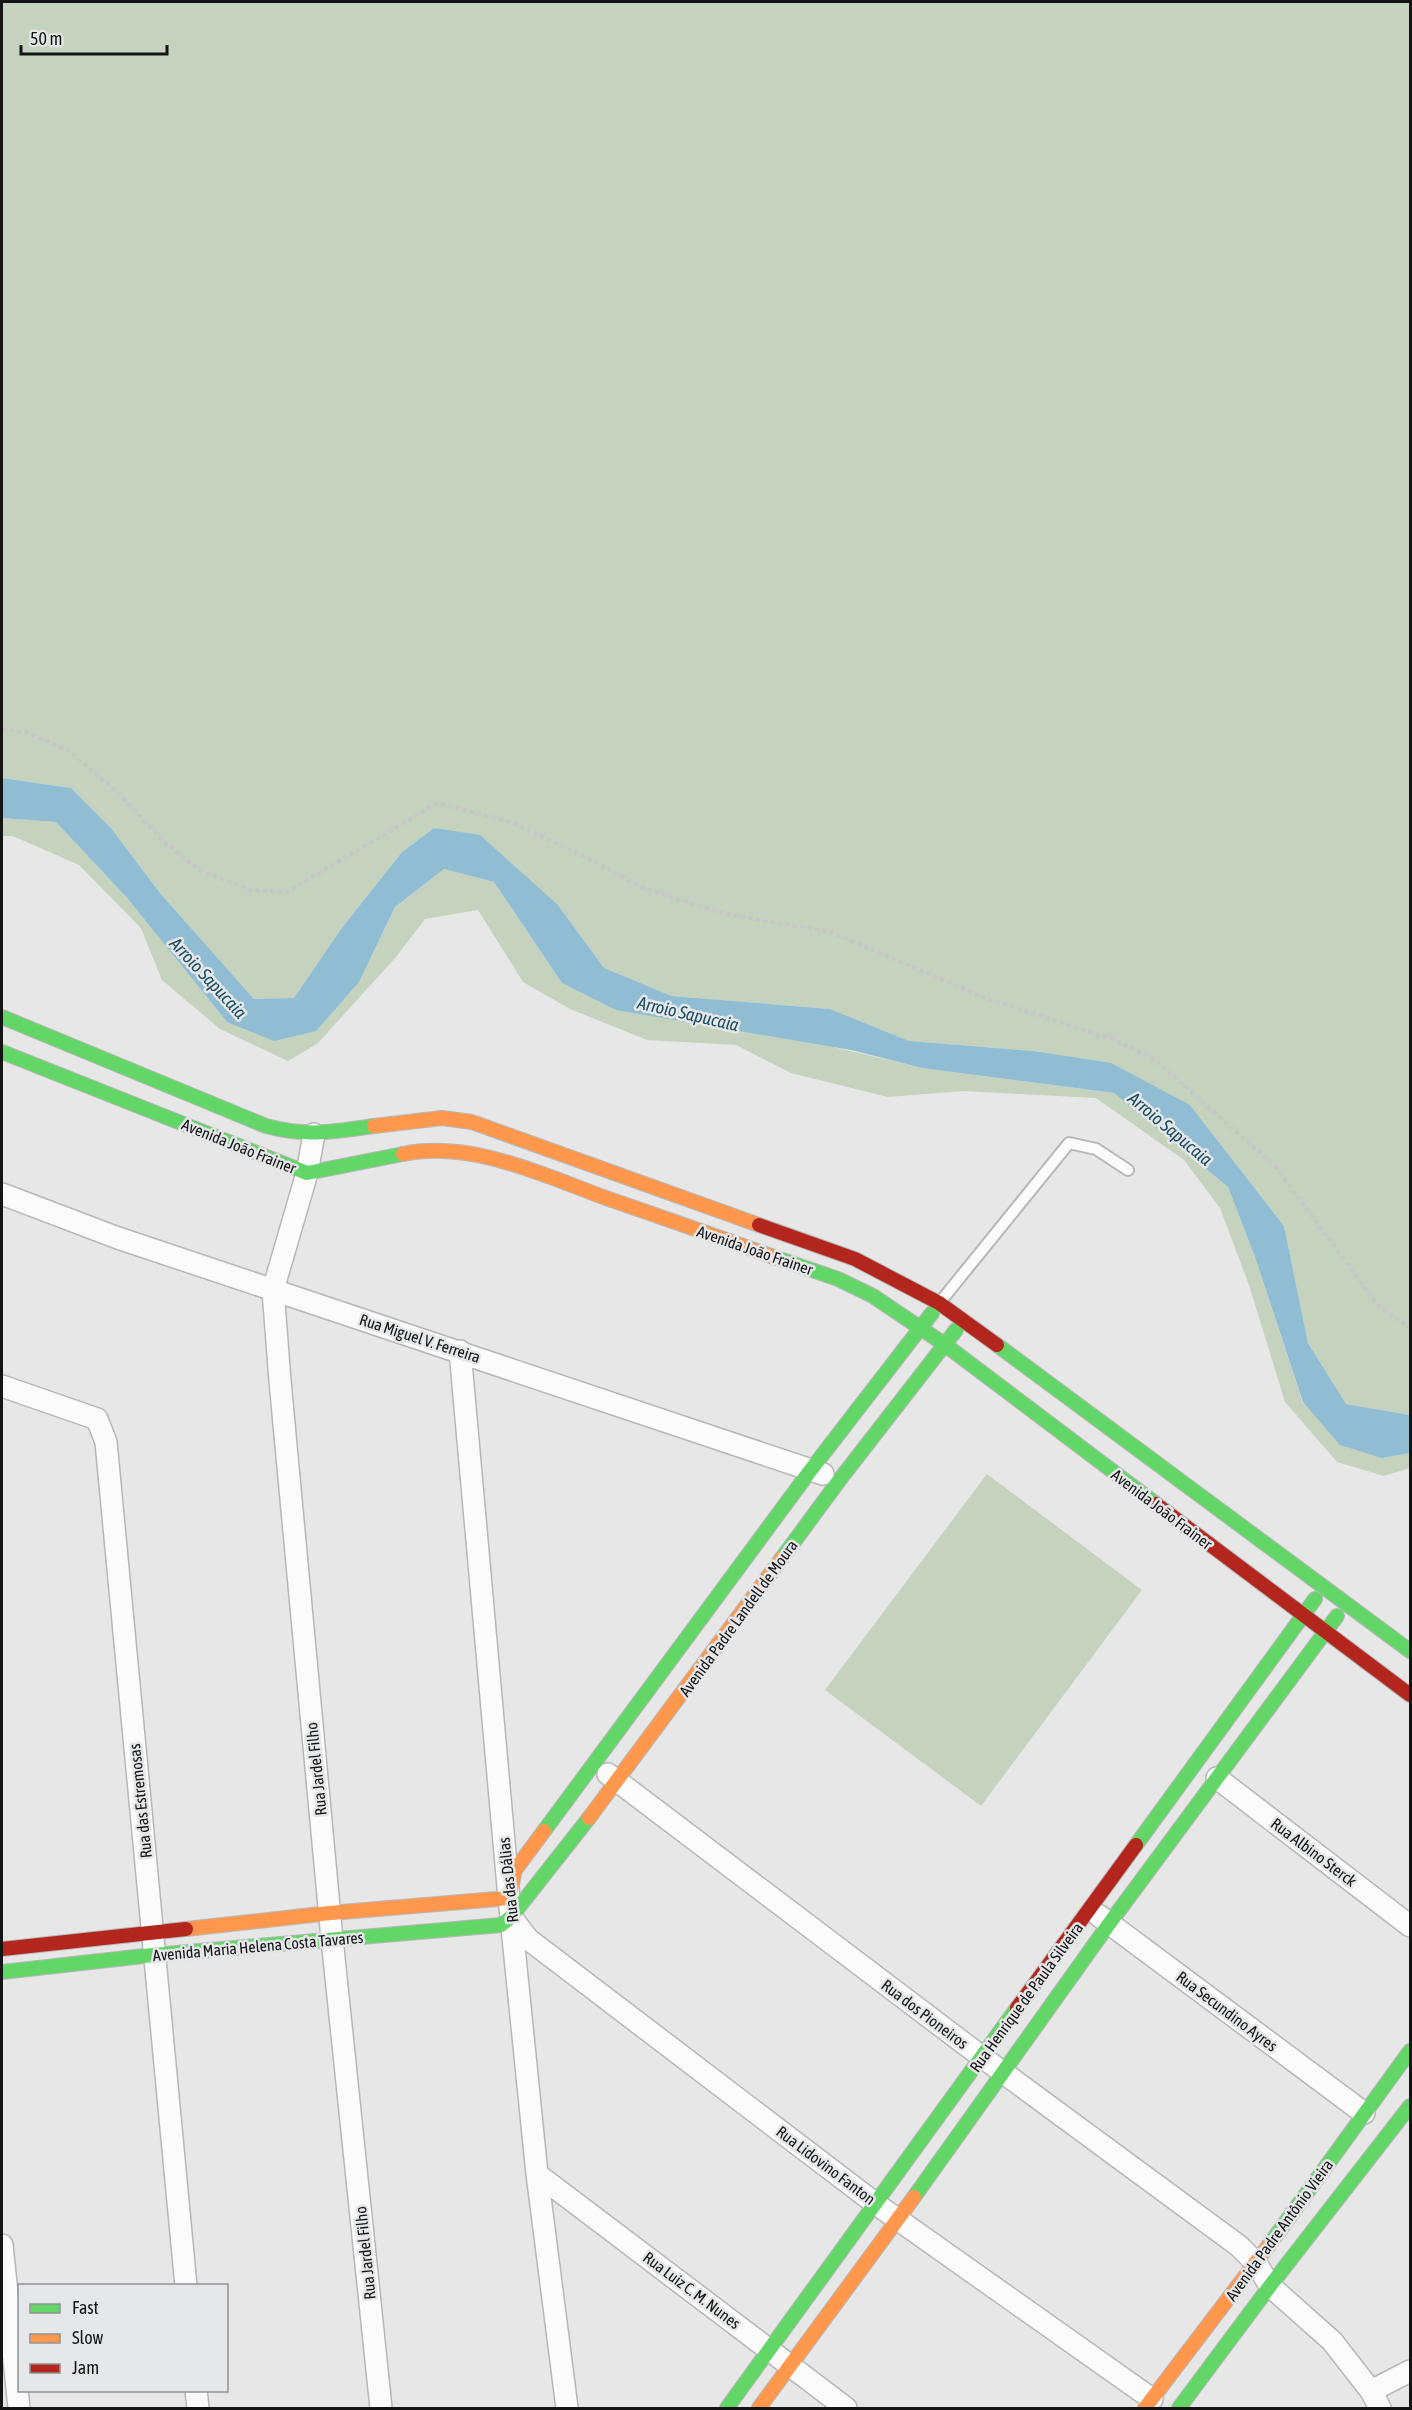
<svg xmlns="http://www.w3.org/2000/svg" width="1412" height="2410" font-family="'Asap Condensed',sans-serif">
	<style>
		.green { fill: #c5d2be }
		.water { fill: #91bdd4 }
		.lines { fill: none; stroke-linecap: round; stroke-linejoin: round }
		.lane-casing { stroke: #b7b7b8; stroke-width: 14 }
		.street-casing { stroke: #b7b7b8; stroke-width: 24 }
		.fast-casing { stroke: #b7b7b8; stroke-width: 16 }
		.slow-casing { stroke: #b7b7b8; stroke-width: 16 }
		.jam-casing { stroke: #b7b7b8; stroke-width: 16 }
		.path { stroke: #c7c7c8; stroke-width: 4; stroke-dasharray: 4.5 3; stroke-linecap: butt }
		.lane { stroke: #fbfbfc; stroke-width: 10 }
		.street { stroke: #fbfbfc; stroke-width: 21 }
		.fast { stroke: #63d668; stroke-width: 14 }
		.slow { stroke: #ff974d; stroke-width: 14 }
		.jam { stroke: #b3261e; stroke-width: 14 }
		.labels { text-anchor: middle; stroke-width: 5; stroke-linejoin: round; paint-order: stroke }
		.street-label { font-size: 16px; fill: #141415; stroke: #e6e7e9 }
		.water-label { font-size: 18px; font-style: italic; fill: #1a4d64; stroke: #e6e7e9 }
	</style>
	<rect width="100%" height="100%" fill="#e7e7e8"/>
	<path class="green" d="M2,2h1408v1413l-64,-11 -38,-61 -24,-117 -94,-121 -157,-54 -124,-10 -79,-32 -158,-13 -68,-28 -46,-63 -124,-77 -32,24 -61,77 -47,69 -40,1 -94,-106 -49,-65 -40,-40 -69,-10z
		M2,818l54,4 72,77 99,123 132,-40 36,-75 49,-38 50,13 68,101 360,85 192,25 114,94 27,70 48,146 79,55 28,-5v15l-26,8 -47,-14 -52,-60 -36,-117 -29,-77 -36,-48 -88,-62 -133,-7 -75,6 -97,-24 -55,-28 -89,-5 -77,-31 -47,-27 -45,-72 -53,9 -29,38 -78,86 -30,18 -68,-32 -58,-49 -21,-52 -62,-63 -66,-29h-11z
		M987,1474l155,116 -161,216 -156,-116z"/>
	<path class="water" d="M2,778l69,10 40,40 49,65 94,106 40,-1 47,-69 61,-77 32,-24 46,7 78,70 46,63 68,28 158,13 79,32 124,10 78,12 79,42 94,121 24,117 38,61 64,11v38l-28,5 -42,-13 -37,-43 -48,-145 -27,-70 -114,-94 -192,-25 -71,-18 -235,-40 -54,-27 -68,-101 -50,-13 -49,38 -36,75 -43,49 -42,10 -47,-19 -99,-123 -72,-77 -54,-4z"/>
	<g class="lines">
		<defs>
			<path id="lane" d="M941,1301l128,-158 27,6 32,21"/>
			<path id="street" d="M314,1134l-7,39 -34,117 7,91 52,558 49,469
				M2,1194l116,44 705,236
				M460,1351l49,547 28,276 30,234
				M2,1386l95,33 9,23 80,844
				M608,1774l374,283 257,189 17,17 14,23 62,55 39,50 9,17
				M1217,1778l193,148
				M1098,1915l266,198
				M511,1917l17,22 348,265 276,195
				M537,2174l309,234
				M2,2245l17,163
				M196,2390l2,18
				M1371,2391l39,-20"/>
			<path id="fast" d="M2,1017l264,109c42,11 66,6 108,0
				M2,1052l305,121 96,-19
				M771,1256l67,23 35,17 71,48 212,160
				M997,1345l413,306
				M782,1558l59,-80 115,-148
				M544,1831l266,-360 122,-158
				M1136,1845l179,-246
				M2,1972l151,-17 348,-30 10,-8 78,-99
				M914,2197l195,-273 228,-308
				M1269,2245l141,-194
				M727,2408l290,-400
				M1179,2408l91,-122 140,-180"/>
			<path id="slow" d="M374,1126l68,-8 30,4 287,103
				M403,1154c68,-14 140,21 203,44 55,19 110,38 165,58
				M589,1818l193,-260
				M186,1929l144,-16 179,-15 6,-28 29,-39
				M759,2408l155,-211
				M1145,2408l124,-163"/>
			<path id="jam" d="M759,1225l96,34 84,44 58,42
				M1156,1504l254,191
				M2,1949l184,-20
				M1017,2008l119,-163"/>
		</defs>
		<use href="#lane" class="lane-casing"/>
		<use href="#street" class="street-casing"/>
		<use href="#fast" class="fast-casing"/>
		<use href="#slow" class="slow-casing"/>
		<use href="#jam" class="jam-casing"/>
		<path class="path" d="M2,729l26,4 41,18 50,43 45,48 37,29 49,19 37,2 150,-89 74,19 71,33 59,32 85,27 105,18 154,66 127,41 42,20 121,107 104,141 31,21"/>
		<use href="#lane" class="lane"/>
		<use href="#street" class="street"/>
		<use href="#fast" class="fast"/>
		<use href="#slow" class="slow"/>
		<use href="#jam" class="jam"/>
	</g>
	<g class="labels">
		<g class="street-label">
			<text transform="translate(239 1146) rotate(22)" y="6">Avenida João Frainer</text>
			<text transform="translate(755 1250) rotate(19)" y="6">Avenida João Frainer</text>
			<text transform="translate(420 1338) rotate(18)" y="6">Rua Miguel V. Ferreira</text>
			<text transform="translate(1162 1509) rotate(37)" y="6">Avenida João Frainer</text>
			<text transform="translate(738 1618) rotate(-54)" y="6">Avenida Padre Landell de Moura</text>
			<text transform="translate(316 1769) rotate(-96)" y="6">Rua Jardel Filho</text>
			<text transform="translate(140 1801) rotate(-96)" y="6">Rua das Estremosas</text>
			<text transform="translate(1314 1852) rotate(37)" y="6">Rua Albino Sterck</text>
			<text transform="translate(508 1880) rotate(-96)" y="6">Rua das Dálias</text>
			<text transform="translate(258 1946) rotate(-5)" y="6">Avenida Maria Helena Costa Tavares</text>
			<text transform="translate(1026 1997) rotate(-54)" y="6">Rua Henrique de Paula Silveira</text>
			<text transform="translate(1227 2011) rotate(37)" y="6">Rua Secundino Ayres</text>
			<text transform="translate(925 2014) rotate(37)" y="6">Rua dos Pioneiros</text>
			<text transform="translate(826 2165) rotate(37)" y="6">Rua Lidovino Fanton</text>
			<text transform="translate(1279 2230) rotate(-54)" y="6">Avenida Padre Antônio Vieira</text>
			<text transform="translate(365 2253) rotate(-96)" y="6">Rua Jardel Filho</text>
			<text transform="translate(692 2290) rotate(37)" y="6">Rua Luiz C. M. Nunes</text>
		</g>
		<g class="water-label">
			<text transform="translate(208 978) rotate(47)" y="6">Arroio Sapucaia</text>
			<text transform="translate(688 1014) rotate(13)" y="6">Arroio Sapucaia</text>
			<text transform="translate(1170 1129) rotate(40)" y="6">Arroio Sapucaia</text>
		</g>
	</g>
	<rect width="1412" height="2410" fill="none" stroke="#141415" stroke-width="6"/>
	<rect x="18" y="2284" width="210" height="108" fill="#e6e7e9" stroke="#929394" stroke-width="1.5"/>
	<rect x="30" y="2304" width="30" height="9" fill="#63d668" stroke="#929394" stroke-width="1.5"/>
	<text x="72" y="2314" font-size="18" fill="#141415">Fast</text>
	<rect x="30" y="2334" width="30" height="9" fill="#ff974d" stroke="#929394" stroke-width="1.5"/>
	<text x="72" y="2344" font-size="18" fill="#141415">Slow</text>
	<rect x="30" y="2364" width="30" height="9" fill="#b3261e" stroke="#929394" stroke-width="1.5"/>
	<text x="72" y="2374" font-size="18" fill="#141415">Jam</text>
	<path d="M21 45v9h146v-9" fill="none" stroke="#141415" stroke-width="3"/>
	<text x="30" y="45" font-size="18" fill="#141415" stroke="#e6e7e9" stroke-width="4.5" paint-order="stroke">50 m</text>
</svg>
